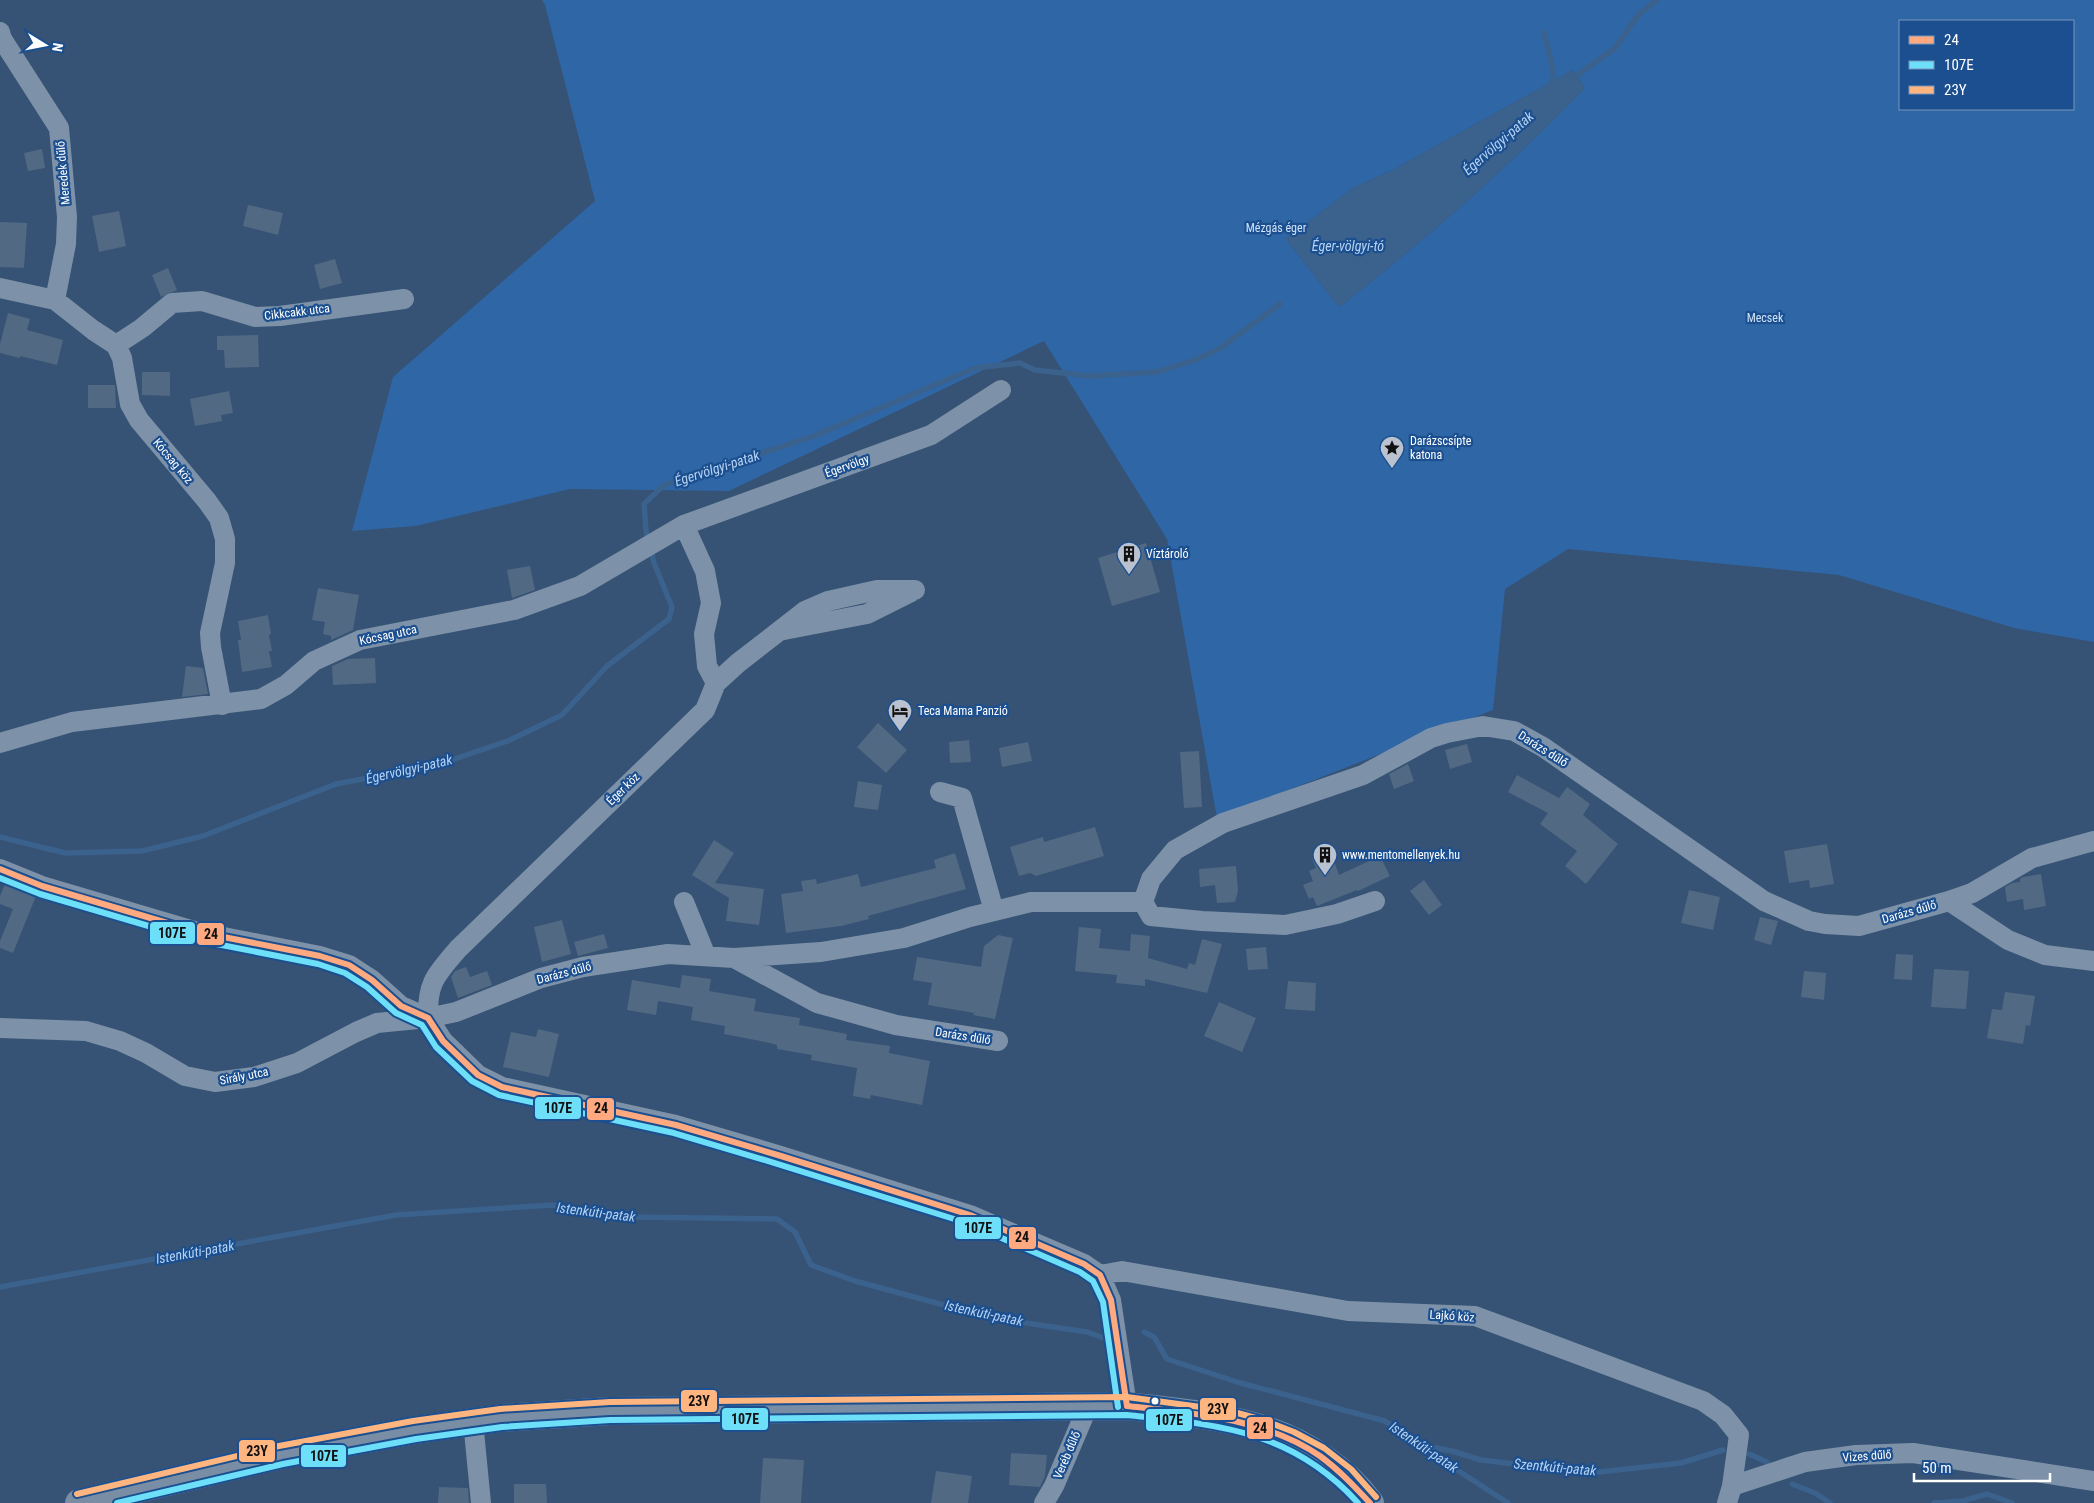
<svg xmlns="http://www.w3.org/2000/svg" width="2094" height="1503" font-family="'Roboto Condensed',sans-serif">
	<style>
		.green { fill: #2f66a5; fill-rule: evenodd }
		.water { fill: #3b618d }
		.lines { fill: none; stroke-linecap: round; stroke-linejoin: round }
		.stream { stroke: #3b618d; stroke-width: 5.5 }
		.building { fill: #526984 }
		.minor { stroke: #7d92a8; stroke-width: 20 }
		.secondary { stroke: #798da4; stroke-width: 28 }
		.bus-1-casing { stroke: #1b4f8f; stroke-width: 10 }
		.bus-2-casing { stroke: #1b4f8f; stroke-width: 10 }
		.bus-3-casing { stroke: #1b4f8f; stroke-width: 10 }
		.bus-1 { stroke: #ffa980; stroke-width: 6 }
		.bus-2 { stroke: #6ddff8; stroke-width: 6 }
		.bus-3 { stroke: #ffb580; stroke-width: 6 }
		.bus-dot { fill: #fff; stroke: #1b4f8f; stroke-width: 2 }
		.labels { text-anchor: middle; stroke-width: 4.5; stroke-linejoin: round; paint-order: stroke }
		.street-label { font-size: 12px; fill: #fff; stroke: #1b4f8f }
		.park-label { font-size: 12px; fill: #cfe3fa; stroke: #1b4f8f }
		.poi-label { font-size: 12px; fill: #fff; stroke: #1b4f8f; text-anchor: start }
		.water-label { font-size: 14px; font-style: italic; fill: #b5d3f5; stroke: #1b4f8f }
		.line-badge { stroke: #1b4f8f; stroke-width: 2 }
		.pale-badge-label { font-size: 14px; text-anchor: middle; font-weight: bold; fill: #111 }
	</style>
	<rect width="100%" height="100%" fill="#365274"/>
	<path class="green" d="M542,0h1552v642l-80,-14 -175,-53 -271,-26 -63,40 -12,121 -276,108 -50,-279 -123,-198 -315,150 -159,-2 -154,37 -64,5 41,-154 202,-176 -50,-196zM1900,21h173v88h-173zM1573,70l12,18c-77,79 -159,152 -246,219l-53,-68 67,-51 40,-18z"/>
	<path class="water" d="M1573,70l12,18c-77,79 -159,152 -246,219l-53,-68 67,-51 40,-18z"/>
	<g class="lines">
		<path class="stream" d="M1544,33l9,36v18
			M1572,79l43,-31 24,-34 18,-14
			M0,837l65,16 77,-2 61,-15 133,-52 101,-19 73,-25 52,-25 45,-49 62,-47 3,-12 -18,-44 -8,-32 -2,-27 20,-19 150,-49 161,-68 45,-5 15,7 54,6 68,-4 38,-12 24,-11 61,-45
			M0,1287l396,-72 157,-10 74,12 150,2 18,13 16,33 44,16 137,37 95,14 17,6
			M1144,1332l10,5 13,22 70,23 148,39 32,23 91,59
			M1421,1445l31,6 29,9 109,13 91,-10 42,-13
			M1749,1454l18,8
			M1792,1484l23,9 15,10
			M1934,1503l29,-2 24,-7 25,9"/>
	</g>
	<path class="building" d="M42,149l3,19 -17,3 -4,-18z
		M248,205l35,8 -5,22 -35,-9z
		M119,211l7,35 -27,6 -7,-36z
		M0,222l27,1 -3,45 -24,-1z
		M335,259l7,24 -22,6 -6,-24z
		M168,268l9,22 -16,7 -9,-22z
		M8,313l22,6 -3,11 36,10 -6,25 -37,-9v2l-20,-5v-9z
		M258,335l1,32 -34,1 -1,-18h-7v-14z
		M142,372h28v24l-28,-1z
		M88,385h27l1,23h-28z
		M229,391l4,22 -12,2 1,6 -27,5 -5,-27z
		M1146,543l14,49 -48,14 -14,-48z
		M530,566l5,24 -23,8 -5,-28z
		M318,588l41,7 -6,35 -22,10v-4l-8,-2 2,-12 -13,-2z
		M268,615l3,19 -2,1 3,16h-3l3,16 -30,5 -4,-32h3l-3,-19z
		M375,658l1,25 -43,2 -1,-19 16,-7z
		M186,666l17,2 5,26 -26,3z
		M878,723l29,27 -21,23 -29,-26z
		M969,740l2,22 -21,1 -1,-21z
		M1028,742l4,19 -30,6 -3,-19z
		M1467,744l5,18 -22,7 -5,-19z
		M1199,751l3,56 -18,1 -4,-56z
		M1408,764l6,17 -20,8 -5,-15z
		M1517,775l42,23 8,-11 23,17 -7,11 35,29 -32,40 -21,-18 12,-15 -37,-27 8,-11 -40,-21z
		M858,781l24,4 -4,25 -24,-3z
		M1095,827l9,29 -68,20 -6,-3 -11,3 -9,-29 33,-10 1,5z
		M714,840l20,13 -19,30 49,6 -5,36 -33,-4 3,-23 -37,-23z
		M1827,844l7,40 -24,4 -1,-8 -20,3 -5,-32z
		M1327,852l4,10 3,-1 5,14 41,-19 10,20 -32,15 -1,-1 -40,16 -4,-9 -4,2 -6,-14 10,-4 -4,-10 7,-3 -4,-10z
		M955,853l11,36 -98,27 1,3 -28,7 -55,7 -5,-39 22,-3 -2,-10 15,-2 1,5 41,-10 3,13 75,-19 -2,-8z
		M1236,866l2,25 -3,11 -18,1 -2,-18 -15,2 -1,-18z
		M2041,874l5,32 -22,4 -1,-11 -16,3 -2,-15 7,-4 8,-1v-3l3,-2z
		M1424,880l18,25 -13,10 -19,-24z
		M5,884l31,12 -23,57 -13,-5v-7l13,-32 -13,-5v-8z
		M1689,890l31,7 -7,33 -32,-7z
		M1760,917l18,4 -7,24 -17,-5z
		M562,920l9,34 -29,8 -8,-35z
		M1079,927l22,2 -2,19 31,3 1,-17 19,2 -2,22 39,11 2,-6 6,2 7,-26 20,5 -15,49 -62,-14v7l-29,-3 1,-8 -42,-4z
		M604,934l4,14 -30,8 -4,-14z
		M998,935l15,3 -18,81 -22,-4 1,-2 -46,-8 4,-22 -19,-3 4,-23 64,10 3,-21z
		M1266,947l2,22 -20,1 -2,-21z
		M1896,954l17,1 -1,25 -18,-1z
		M466,967l4,10 17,-6 5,14 -34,13 -7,-21 4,-6z
		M1934,969l35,2 -3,38 -35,-2z
		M1804,971l22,2 -2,27 -23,-3z
		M682,975l29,4 -2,12 47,8 -2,12 46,7 -1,7 48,9 -1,6 44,6 -1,7 41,8 -8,44 -51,-10 -1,4 -17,-3 4,-28 -46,-8 1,-5 -35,-6v-4l-7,-2 -46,-9 1,-8 -34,-6 2,-13 -35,-6 -2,14 -29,-5 5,-30 48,8z
		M1288,981l28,2 -1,28 -30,-2z
		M2005,992l30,4 -5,30 -4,-1 -3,19 -36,-6 5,-29 10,1z
		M1219,1002l37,16 -14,34 -38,-16z
		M538,1029l21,5 -10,43 -46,-10 8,-35 25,5z
		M1011,1453l36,2 -2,21 -5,11 -31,-2z
		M763,1458l41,2 -3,43h-41z
		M936,1471l36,5 -4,27h-37z
		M514,1484h32l1,19h-33z
		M439,1487l29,1 1,15h-31z"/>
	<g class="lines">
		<path class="minor" d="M0,32l2,7 57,89 8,89 -1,27 -11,56
			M0,288l55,12 38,30 23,15 6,13 8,46 9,16 68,81 12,17 6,21v24l-15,70 1,14 11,58
			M116,345l26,-17 30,-25 30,-2 53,16 25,-1 124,-17
			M684,525l21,46 6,32 -7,31 3,32 9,17
			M784,630l83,-16 44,-22
			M0,743l72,-21 189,-23 25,-14 28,-24 46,-21 154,-30 66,-24 104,-61 247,-90 70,-45
			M940,792l22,6 32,113
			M0,869l42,17 156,46 122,24 29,9 23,15 29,26 27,12 15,23 35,34 24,12 174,38 105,31 189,59 114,49 16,11 11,25 16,106
			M1375,901l-38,13 -52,11 -83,-4 -51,-5 -8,-14 8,-23 24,-29 48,-27 140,-48 68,-37 16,-5 36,-7 31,5 29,16 221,154 45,20 16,3 34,2 90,-25 23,-8 60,-35 62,-17
			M1949,901l59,39 37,15 49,6
			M684,902l22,54
			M734,958l83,45 79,22 102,16
			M428,1018c-1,-36 8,-43 30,-69l247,-239 11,-27 22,-20 67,-52 23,-10 49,-11h38
			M0,1028l86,3 34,10 26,12 39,23 30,6 39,-5 43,-14 59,-31 21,-9 51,-5 28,-6 85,-34 42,-11 85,-13 66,4 87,-6 83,-14 66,-21 61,-15h112
			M1100,1275l22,-4 226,40 127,5 228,85 20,14 16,20 -7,51 -5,17
			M473,1421l8,82
			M1732,1486l73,-24 51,-7 57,-2 181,28
			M1044,1503l10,-17 34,-80"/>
		<path class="secondary" d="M79,1503l202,-48 134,-25 86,-12 109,-7 517,-5c94,10 181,17 243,97"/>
		<defs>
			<path id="bus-1" d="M0,869l42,17 156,46 122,24 29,9 23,15 29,26 27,12 15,23 35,34 24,12 174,38 105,31 189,59 114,49 16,11 11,25 16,106
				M1127,1406c65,7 138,12 193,50 19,14 34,30 50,47"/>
			<path id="bus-2" d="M0,878l40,16 156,46 122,24 27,9 22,14 29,26 26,12 14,22 36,34 27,14 175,38 104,31 189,59 113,49 13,9 10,21 15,105
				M117,1503l166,-39 133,-25 86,-12 108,-7 517,-5c92,10 165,15 231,88"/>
			<path id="bus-3" d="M77,1494l202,-48 134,-25 87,-12 110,-7 517,-5 103,14 33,9 31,12 30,16 27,21 25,28"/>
		</defs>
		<use href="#bus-1" class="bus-1-casing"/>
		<use href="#bus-2" class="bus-2-casing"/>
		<use href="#bus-3" class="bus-3-casing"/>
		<use href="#bus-1" class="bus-1"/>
		<use href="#bus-2" class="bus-2"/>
		<use href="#bus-3" class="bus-3"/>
	</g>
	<defs>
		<symbol id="sight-pin" viewBox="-11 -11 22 30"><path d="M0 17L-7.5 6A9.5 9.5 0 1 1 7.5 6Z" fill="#b9c2ce" stroke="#1b4f8f"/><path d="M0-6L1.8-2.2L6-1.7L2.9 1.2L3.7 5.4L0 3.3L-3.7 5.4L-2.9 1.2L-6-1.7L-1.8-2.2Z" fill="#111"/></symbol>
		<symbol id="building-pin" viewBox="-11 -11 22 30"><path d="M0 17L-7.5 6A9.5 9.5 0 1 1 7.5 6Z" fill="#b9c2ce" stroke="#1b4f8f"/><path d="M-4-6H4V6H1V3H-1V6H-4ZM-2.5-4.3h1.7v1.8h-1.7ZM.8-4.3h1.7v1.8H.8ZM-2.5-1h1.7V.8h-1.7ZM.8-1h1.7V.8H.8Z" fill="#111"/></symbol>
		<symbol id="hotel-pin" viewBox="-11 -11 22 30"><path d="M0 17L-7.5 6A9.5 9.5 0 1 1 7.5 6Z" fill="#b9c2ce" stroke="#1b4f8f"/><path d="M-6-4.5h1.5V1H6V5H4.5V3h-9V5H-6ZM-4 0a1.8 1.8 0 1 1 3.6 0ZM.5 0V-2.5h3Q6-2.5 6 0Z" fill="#111"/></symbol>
	</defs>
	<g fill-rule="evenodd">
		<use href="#sight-pin" x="1378" y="434" width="28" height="38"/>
		<use href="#building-pin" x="1115" y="540" width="28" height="38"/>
		<use href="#hotel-pin" x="886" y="697" width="28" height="38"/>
		<use href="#building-pin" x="1311" y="841" width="28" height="38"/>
	</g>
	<circle class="bus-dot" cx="1155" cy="1401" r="4.5"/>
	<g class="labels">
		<g class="street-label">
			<text transform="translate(63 173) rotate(-95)" y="4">Meredek dűlő</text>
			<text transform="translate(297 312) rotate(-7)" y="4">Cikkcakk utca</text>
			<text transform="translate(173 461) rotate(50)" y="4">Kócsag köz</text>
			<text transform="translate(847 466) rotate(-20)" y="4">Égervölgy</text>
			<text transform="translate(388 635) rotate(-12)" y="4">Kócsag utca</text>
			<text transform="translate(1543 749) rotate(32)" y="4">Darázs dűlő</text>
			<text transform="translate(623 789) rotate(-44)" y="4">Éger köz</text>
			<text transform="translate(1909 912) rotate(-16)" y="4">Darázs dűlő</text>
			<text transform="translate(564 973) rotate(-15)" y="4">Darázs dűlő</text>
			<text transform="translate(963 1036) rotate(9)" y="4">Darázs dűlő</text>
			<text transform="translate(244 1076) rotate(-11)" y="4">Sirály utca</text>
			<text transform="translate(1452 1316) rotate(4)" y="4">Lajkó köz</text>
			<text transform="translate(1067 1455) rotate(-67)" y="4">Veréb dűlő</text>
			<text transform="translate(1867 1456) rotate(-4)" y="4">Vizes dűlő</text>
		</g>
		<g class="park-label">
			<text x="1276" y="232">Mézgás éger</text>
			<text x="1765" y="322">Mecsek</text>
		</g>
		<g class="poi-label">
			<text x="1410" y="445">Darázscsípte<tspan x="1410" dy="14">katona</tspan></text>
			<text x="1146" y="558">Víztároló</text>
			<text x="918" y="715">Teca Mama Panzió</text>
			<text x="1342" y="859">www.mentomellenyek.hu</text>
		</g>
		<g class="water-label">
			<text transform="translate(1498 143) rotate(-41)" y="5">Égervölgyi-patak</text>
			<text x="1348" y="251">Éger-völgyi-tó</text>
			<text transform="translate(717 468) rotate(-18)" y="5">Égervölgyi-patak</text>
			<text transform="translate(409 769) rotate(-13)" y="5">Égervölgyi-patak</text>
			<text transform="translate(596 1212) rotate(7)" y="5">Istenkúti-patak</text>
			<text transform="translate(195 1252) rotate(-10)" y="5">Istenkúti-patak</text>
			<text transform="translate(984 1313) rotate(12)" y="5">Istenkúti-patak</text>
			<text transform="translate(1424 1447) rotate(34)" y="5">Istenkúti-patak</text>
			<text transform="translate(1555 1467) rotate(5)" y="5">Szentkúti-patak</text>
		</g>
	</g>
	<g class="line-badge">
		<rect x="149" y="921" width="47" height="24" rx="5" fill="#6ddff8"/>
		<rect x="196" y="922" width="29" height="24" rx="5" fill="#ffa980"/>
		<rect x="534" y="1096" width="48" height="24" rx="5" fill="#6ddff8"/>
		<rect x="586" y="1097" width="29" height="24" rx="5" fill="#ffa980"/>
		<rect x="954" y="1216" width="48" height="24" rx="5" fill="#6ddff8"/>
		<rect x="1008" y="1226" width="29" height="24" rx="5" fill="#ffa980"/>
		<rect x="680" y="1389" width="38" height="24" rx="5" fill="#ffb580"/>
		<rect x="1199" y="1397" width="38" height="24" rx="5" fill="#ffb580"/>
		<rect x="721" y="1407" width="48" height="24" rx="5" fill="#6ddff8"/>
		<rect x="1145" y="1408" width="48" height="24" rx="5" fill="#6ddff8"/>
		<rect x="1246" y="1416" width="28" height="24" rx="5" fill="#ffa980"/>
		<rect x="238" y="1439" width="38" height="24" rx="5" fill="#ffb580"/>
		<rect x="300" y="1444" width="47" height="24" rx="5" fill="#6ddff8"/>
	</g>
	<g class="pale-badge-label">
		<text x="172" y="938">107E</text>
		<text x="211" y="939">24</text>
		<text x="558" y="1113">107E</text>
		<text x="601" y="1113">24</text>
		<text x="978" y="1233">107E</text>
		<text x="1022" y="1242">24</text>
		<text x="699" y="1406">23Y</text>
		<text x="1218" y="1414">23Y</text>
		<text x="745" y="1424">107E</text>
		<text x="1169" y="1425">107E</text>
		<text x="1260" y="1433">24</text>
		<text x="257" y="1456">23Y</text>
		<text x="324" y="1461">107E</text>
	</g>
	<rect x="1899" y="20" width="175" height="90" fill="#1b4f8f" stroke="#7695bc"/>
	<rect x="1909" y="36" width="25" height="8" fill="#ffa980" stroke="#7695bc"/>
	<text x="1944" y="45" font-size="15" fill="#ffffff">24</text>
	<rect x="1909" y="61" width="25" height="8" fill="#6ddff8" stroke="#7695bc"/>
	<text x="1944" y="70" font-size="15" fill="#ffffff">107E</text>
	<rect x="1909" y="86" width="25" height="8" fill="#ffb580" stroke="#7695bc"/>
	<text x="1944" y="95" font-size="15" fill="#ffffff">23Y</text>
	<g transform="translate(45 45) rotate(100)" stroke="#1b4f8f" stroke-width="4" paint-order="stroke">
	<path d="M0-4L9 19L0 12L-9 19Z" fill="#ffffff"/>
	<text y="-8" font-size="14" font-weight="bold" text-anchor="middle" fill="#ffffff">N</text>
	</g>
	<path d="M1914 1473v8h136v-8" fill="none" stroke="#ffffff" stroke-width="2.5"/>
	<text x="1922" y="1473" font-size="15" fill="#ffffff" stroke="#1b4f8f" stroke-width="4" paint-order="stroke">50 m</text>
</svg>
